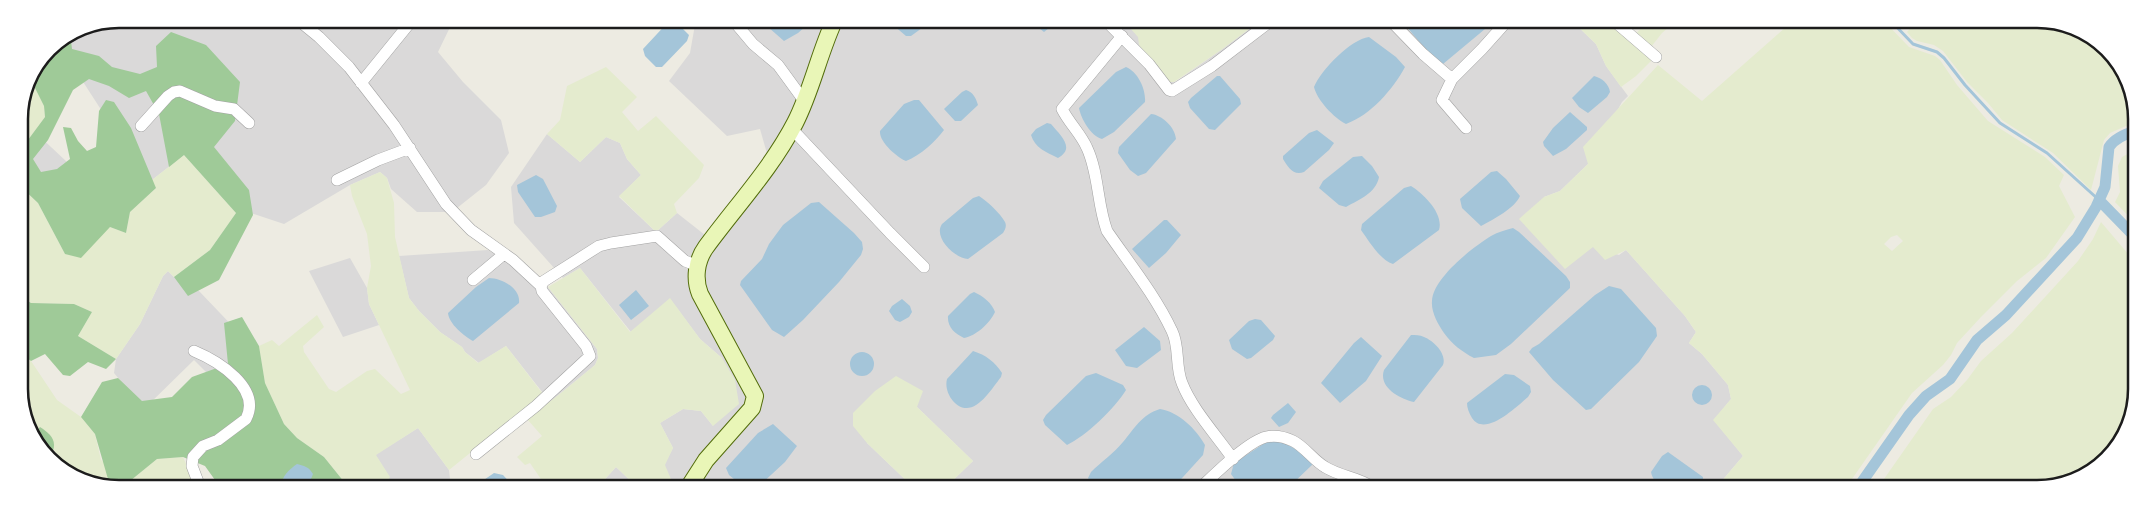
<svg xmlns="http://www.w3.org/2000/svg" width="2156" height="508" font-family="Jost,sans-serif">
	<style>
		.residential { fill: #dad9d9 }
		.farmland { fill: #e4ebce; fill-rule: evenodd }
		.forest { fill: #9fca98 }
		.water { fill: #a4c5d9 }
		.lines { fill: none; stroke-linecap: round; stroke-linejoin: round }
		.stream { stroke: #a4c5d9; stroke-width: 3 }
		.canal { stroke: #a4c5d9; stroke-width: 11 }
		.minor-casing { stroke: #a3a3a3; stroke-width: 12 }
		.secondary-casing { stroke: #526c0a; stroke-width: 18 }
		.minor { stroke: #fff; stroke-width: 11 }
		.secondary { stroke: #e9f6b7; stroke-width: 16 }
		.rim { fill: none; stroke: #1c1c1c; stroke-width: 2.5 }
	</style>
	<rect width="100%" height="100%" fill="#edebe2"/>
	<path class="residential" d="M118,19h336l-16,33 25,30 38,38 8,33 -23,32 -34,27h-35l-26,-23 -4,-11 -7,-6 -30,13 -66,39 -45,-15 -55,-54 -32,25 -34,-44 -40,-62 -30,-26 32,-22z
		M696,19l427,1 16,17 30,45h6l46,-32 40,-30h310l25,24 10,22 22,30 -6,6 -34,62 -28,27 -16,6 49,50 26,8 7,-5 59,66 11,16 -7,11 13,11 26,31 3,14 -17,21 29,36 -28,33 -770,-1 28,-27 -56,-54 -50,36 47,45h-243l2,-4 -9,-19 9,-17 -13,-25 23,-14 18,2 12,15 9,-68 -22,-19 -30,-40 -39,33 -51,-64 -17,10 -49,-55 -3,-36 36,-53 33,28 26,-25 14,6 7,16 14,16 -22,22 37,35 21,-19 28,22 63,-78 -8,-28 -33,7 -58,-55 21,-28z
		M35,132l32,30 -25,24 -23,-34z
		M488,250l60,37 49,62 1,9 -3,7 -45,37 -44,-56 -27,17 -14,-11 -3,-5 -22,-15 -21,-21 -10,-13 -10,-42z
		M350,258l17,30 2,16 10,21 -36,12 -34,-66z
		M168,271l6,6 25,14 42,44 2,30 -30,14 -19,-19 -50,49 -30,-36 2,-14 24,-35 23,-48z
		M418,428l31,42 2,18h-68l-8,-33z
		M616,467l22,21h-41z"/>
	<path class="farmland" d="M1123,20h138l-40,30 -47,32h-5l-30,-37 -1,-8z
		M1571,20h36l45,40 -16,16 -15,11 -15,-21 -10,-22z
		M1648,20h29l-15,13 -11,14 -16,-12z
		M1794,20h89l26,27 26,9 5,4 17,25 31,36 57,36 19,18 -5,11 16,31 -29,41 -29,23 -36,36 -24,26 -6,12 -8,10 -31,28 -67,96h-130l28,-33 -30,-36 18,-21 -3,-14 -26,-31 -13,-11 7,-11 -11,-16 -59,-66 -21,10 -12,-13 -28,22 -46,-50 25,-22 16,-6 28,-27 -5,-17 75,-82 44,36zM1897,235l6,6 -11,10 -8,-7 7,-7z
		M1918,20l139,1 51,27 27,50v24l-25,11 -6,7 -13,50 -38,-37 -51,-33 -14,-17 -21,-21 -24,-31 -9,-6 -17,-4 -5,-3 -5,-6z
		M606,67l31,30 -15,15 16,19 18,-15 48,49 -5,13 -25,26 3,9 -21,19 -37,-36 22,-21 -14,-16 -7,-16 -14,-6 -26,25 -33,-28 13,-14 7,-34z
		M29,76l15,30 1,11 -26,35v-40l7,-32z
		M2135,150v73l-20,-21 5,-10 -2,-26 4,-9z
		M184,155l52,58 -26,37 -36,27 -6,-6 -5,5 -23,48 -24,35 -38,-23 14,-24 -18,-8 -43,-1 -11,-7 -1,-111 19,18 27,51 45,-27 16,6 4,-21 26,-24 -4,-8z
		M380,172l7,6 7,25 1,34 14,61 10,13 21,21 22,15 3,5 13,11 28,-17 37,48 -94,76 -31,-42 -42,27 14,22 -7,11h-34l-25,-31 -27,-19 -13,-14 -19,-41 -6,-37 13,-6 7,6 38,-31 7,12 -21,19 1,6 25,37 7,3 31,-21 8,-2 26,25 9,-4 -41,-86 -2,-16 4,-22 -4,-32 -15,-38 -2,-11z
		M2101,222l34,40v147l-32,56 -59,24h-167l56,-80 18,-12 16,-17 14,-19 31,-28 66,-72 15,-22z
		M580,268l50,64 40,-34 30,41 22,19 13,22 4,24 -26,22 -12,-15 -18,-2 -23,14 13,25 -8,17 8,19 -2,4h-33l-22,-21 -19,21h-50l-17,-25 -5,2 -8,-8 25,-21 -15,-17 34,-26 34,-28 3,-7 -1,-9 -49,-62z
		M20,353l11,8 26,39 24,17 14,17 6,26 29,21 27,-22 26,-2 13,30h-97l-33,-17 -26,-43 -6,7 -13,-24z
		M896,376l27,15 -6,16 56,54 -28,27h-31l-47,-45 -14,-17v-13l22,-22z"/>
	<path class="forest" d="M171,32l35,13 34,37 -5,39 -21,26 35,43 4,25 -34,65 -31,16 -14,-19 36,-27 26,-37 -52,-58 -15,12 -10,-53 -13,-23 -17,7 -20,-12 -20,-7 -16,11 -25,50 -15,19 8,13 16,-3 13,-10 -7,-32 8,1 7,13 9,10 9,-4 3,-36 7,-11 8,2 17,26 25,60 -26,24 -4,21 -16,-6 -29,31 -16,-4 -27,-51 -19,-18v-33l26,-35 -1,-11 -15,-30 19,-28 22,-15 2,16 27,7 13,11 28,7 17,-7 -1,-21z
		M20,296l11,7 43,1 18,8 -14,24 38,23 -10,10 -18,-7 -18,14 -7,-1 -18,-21 -14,7 -11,-8z
		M242,317l17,29 6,37 19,41 13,14 27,19 25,31 -129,-1 -15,-21 -22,-9 -26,2 -27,22 -20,5 -15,-52 -14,-17 21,-35 16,-4 24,23 30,-4 20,-20 36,-13 -4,-41z
		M40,427c9,6 17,12 13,24l13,19 -18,-10 -14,-26z"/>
	<path class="water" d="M155,19h20l-7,9z
		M770,19h43v1l-15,13 -14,8 -16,-14z
		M886,19l47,1 -22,16h-5z
		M670,20l6,2 13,13 -2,6 -25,26h-6l-11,-11 -2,-7z
		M1029,20h30l-15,12z
		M1405,20h86l-6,9 -42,35 -16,-13 -21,-25 -2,-4z
		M1369,37l27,20 9,10c-12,22 -34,48 -59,57 -12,-6 -29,-24 -32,-37 7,-17 37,-48 55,-50z
		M1126,67c12,5 20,22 19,35l-31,30 -12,7c-11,-3 -21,-20 -23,-31l37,-36z
		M1217,76h3l20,23 1,5 -26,26 -6,-1 -19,-21 -2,-6 3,-4z
		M1594,76c8,2 15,8 16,16l-3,5 -19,16 -9,-6 -7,-9z
		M966,90c7,2 10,8 12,15l-17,16h-6l-11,-12 18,-17z
		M914,100h5l25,30c-9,12 -23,25 -38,31 -9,-4 -27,-19 -26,-30l24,-27z
		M1570,112l17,15v3l-21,19 -13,7 -9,-10 -1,-4 10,-14z
		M1151,114c11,1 24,13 25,25l-30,34 -8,3 -8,-6 -12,-17 1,-6z
		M1047,123l4,1c9,11 25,24 7,34 -12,-6 -23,-10 -27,-23l5,-6z
		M1317,130l17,13 -5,7 -25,22c-11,4 -16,-5 -21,-13v-3l26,-23z
		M1362,156l10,10 7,11c-3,16 -19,22 -33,30l-7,-2 -20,-17 4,-7 30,-24z
		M1497,171l9,8 14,17c-6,13 -26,23 -39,30l-19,-18 -2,-9 31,-27z
		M536,175l7,4 14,27 -2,6 -14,5h-6l-17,-25 -1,-7z
		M1411,186c13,8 33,28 28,44l-46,34c-13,-4 -24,-23 -32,-34l1,-6 42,-36z
		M979,196c8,5 21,17 26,26 2,4 0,8 -2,11l-35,26c-14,-1 -35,-22 -26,-35l31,-26z
		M819,202l35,31 8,9 1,7 -2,6 -22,27 -36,38 -19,17 -12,-7 -32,-45 1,-4 21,-22 7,-15 14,-19 28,-22z
		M1164,220h3l14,15 -15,18 -17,15 -17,-19z
		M1513,228l6,4 47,44 4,6v6l-59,56 -15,11 -22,3c-12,-6 -22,-14 -30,-25 -6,-9 -13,-21 -12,-32 1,-23 41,-54 59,-65 7,-4 15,-6 22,-8z
		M489,278c12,0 32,10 30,25l-46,38c-9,-5 -24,-17 -25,-28l28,-26z
		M1609,286l12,3 35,39 1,8 -18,26 -48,47 -5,1 -33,-30 -24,-28 3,-4 7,-4 56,-49z
		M636,290l13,16 -18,14 -12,-15z
		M974,292c9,4 18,11 21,20 -5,11 -19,24 -31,26 -9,-4 -17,-11 -16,-22l22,-22z
		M902,299l8,7 2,6 -3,5 -9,5 -5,-2 -6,-9 3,-5z
		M1255,319l6,1 14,16 -2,4 -22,18 -4,1 -15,-10 -3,-9 20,-19z
		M1144,327l16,14 1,9 -24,18 -11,-2 -11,-16z
		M1411,335c4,0 9,0 13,2 10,4 23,17 19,28l-29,37c-14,-3 -36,-15 -30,-32z
		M1361,337l21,19 -16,25 -26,22 -19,-20 33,-40z
		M973,351c13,4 22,11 29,22l-1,4c-11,14 -29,45 -48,24 -5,-6 -8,-14 -6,-22z
		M850 364a12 12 0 1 1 24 0a12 12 0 1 1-24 0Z
		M1096,373l27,12 3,5c-11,18 -40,46 -59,55l-22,-20 -2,-5 3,-5 40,-39z
		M1505,374l9,1 16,11 1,6 -3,5c-11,9 -43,41 -56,21 -3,-5 -5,-10 -5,-15z
		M1692 395a10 10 0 1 1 20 0a10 10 0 1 1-20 0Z
		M1288,403l8,9 -8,11 -9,4 -8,-9 2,-3z
		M1160,409c19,3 36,20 45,36l-2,10 -30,33h-79l-6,-10 3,-6c10,-10 23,-19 32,-30 12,-14 18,-27 37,-33z
		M773,424l24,22 -12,16 -28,26h-12l-16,-13 -3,-7 32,-35z
		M1268,441c20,0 31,10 45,23l-25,24h-47l-10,-14 3,-11z
		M1668,452l35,25v6l-5,6c-16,0 -43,4 -47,-17l11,-16z
		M297,464c8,2 12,3 16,10 -6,17 -13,14 -29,14l-2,-7c3,-8 8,-12 15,-17z
		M494,473l9,2 12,13h-43z
		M873,479l7,2 6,7h-25l6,-7z"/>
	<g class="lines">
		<path class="stream" d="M1890,20l23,24 24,8 7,6 21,27 35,38 47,30 52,47"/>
		<path class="canal" d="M2099,200l36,37
			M1857,489l52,-74 17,-19 24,-17 27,-39 29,-25 71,-77 19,-31 9,-20 4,-40c6,-9 16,-13 26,-16"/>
		<defs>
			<path id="minor" d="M297,19l22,18 30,30 45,58 52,79 25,26 42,30 28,26
				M732,19l21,25 25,21 27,37
				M1105,20l44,44 20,26 3,1 40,-25 60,-46
				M1390,20l33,34 29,25
				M1613,20l43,37
				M1122,36l-60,73c7,14 19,25 25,39 12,26 10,56 20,83 22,32 48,64 65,100 8,16 3,35 10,52 10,26 35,53 51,76
				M361,83l52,-64
				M141,126l27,-30 6,-4 6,-1 35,15 19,3 15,14
				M1466,128l-24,-28 10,-21 30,-30 26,-29
				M792,129l98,104 34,34
				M337,180l41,-20 32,-12
				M473,280l31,-26
				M194,351c24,10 68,37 52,68l-28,21 -15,6 -10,11 -1,9 8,21
				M476,454l60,-48 54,-50 -4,-10 -44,-55 -1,-5 3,-5 55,-35 12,-3 46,-7 28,25 13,5
				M1200,488c14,-13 48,-47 66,-51 9,-2 19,0 27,4 12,6 20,19 32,26 16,10 34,10 49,21"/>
			<path id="secondary" d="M688,488l18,-28 46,-52 3,-12 -55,-102c-6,-15 -4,-33 6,-47 30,-41 65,-78 89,-124 17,-33 24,-70 40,-104"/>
		</defs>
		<use href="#minor" class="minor-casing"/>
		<use href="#secondary" class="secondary-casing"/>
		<use href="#minor" class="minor"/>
		<use href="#secondary" class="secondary"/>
	</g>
	<path d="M0 0H2156V508H0ZM119 28H2037A91 91 0 0 1 2128 119V389A91 91 0 0 1 2037 480H119A91 91 0 0 1 28 389V119A91 91 0 0 1 119 28Z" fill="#fff" fill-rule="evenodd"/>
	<path class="rim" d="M119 28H2037A91 91 0 0 1 2128 119V389A91 91 0 0 1 2037 480H119A91 91 0 0 1 28 389V119A91 91 0 0 1 119 28Z"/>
</svg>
